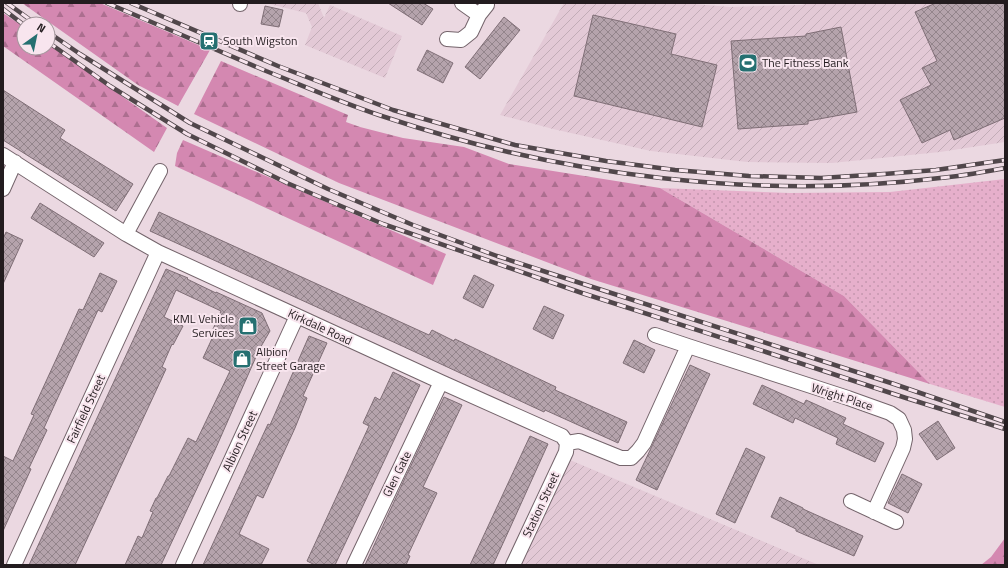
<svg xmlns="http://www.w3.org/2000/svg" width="1008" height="568" font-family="'Titillium Web',sans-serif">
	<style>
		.industrial { fill: url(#industrial-furrows) }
		.grass { fill: url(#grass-dots) }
		.forest { fill: url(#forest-firs) }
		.building { fill: url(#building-cross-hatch); stroke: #7f6e76 }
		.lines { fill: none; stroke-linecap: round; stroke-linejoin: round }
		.minor-casing { stroke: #74646b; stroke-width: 16 }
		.minor { stroke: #fff; stroke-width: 14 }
		.rail-casing { stroke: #51474b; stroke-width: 4.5 }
		.rail { stroke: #f8e5ee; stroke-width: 3; stroke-dasharray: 9; stroke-linecap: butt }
		.labels { text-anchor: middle; stroke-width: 4; stroke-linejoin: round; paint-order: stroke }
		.poi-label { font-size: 12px; fill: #231c1f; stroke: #f8e5ee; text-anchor: start }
		.street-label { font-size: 12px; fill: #231c1f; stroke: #f8e5ee }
	</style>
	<defs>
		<pattern id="industrial-furrows" width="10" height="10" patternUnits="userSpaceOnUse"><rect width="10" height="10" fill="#e3c9d6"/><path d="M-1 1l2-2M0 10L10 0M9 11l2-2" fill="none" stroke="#c2acb7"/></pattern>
		<pattern id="grass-dots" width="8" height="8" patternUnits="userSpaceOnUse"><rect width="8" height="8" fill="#e6afcb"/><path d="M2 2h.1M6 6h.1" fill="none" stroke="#c596ae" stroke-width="1.8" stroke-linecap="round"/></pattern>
		<pattern id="forest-firs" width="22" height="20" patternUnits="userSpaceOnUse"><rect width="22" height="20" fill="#d488b1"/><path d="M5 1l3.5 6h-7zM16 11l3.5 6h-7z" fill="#ac6e8f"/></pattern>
		<pattern id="building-cross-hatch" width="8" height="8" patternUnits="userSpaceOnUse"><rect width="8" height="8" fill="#b5a3ac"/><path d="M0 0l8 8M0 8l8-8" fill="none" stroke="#93848b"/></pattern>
	</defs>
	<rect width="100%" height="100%" fill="#ebd8e1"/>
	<path class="industrial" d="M265,3h53l6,15 6,-13 72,31 -17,42 -80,-33 7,-18 -6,-14z
		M564,3h118l48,4 72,-2 6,-2h197v139l-65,10 -108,11 -85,-1 -96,-11 -98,-22 -53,-14z
		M570,460l249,105h-299z"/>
	<path class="grass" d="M1005,179v228l-75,-23 -86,-88 -184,-108 130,5 100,-1z"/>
	<path class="forest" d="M22,3h78l110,47 -32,56 -40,-21z
		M3,13l21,14v21h24v-4l119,84 -13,24 -151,-106z
		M221,61l127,54 -2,7 14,5 43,11 61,9 45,17 151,24 184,108 86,88 -339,-105 -252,-96 -145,-69z
		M183,140l263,114 -13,31 -258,-119 2,-13z
		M1005,538v27h-24l10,-8z"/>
	<path class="building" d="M388,3h35l10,6 -11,16z
		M936,3h69v115l-51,22 -4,-10 -28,13 -22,-43 31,-15 -9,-17 15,-7 -22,-49z
		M265,6l18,4 -4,17 -18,-3z
		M593,15l83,19 -5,20 46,11 -15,62 -128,-31z
		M504,17l16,13 -40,49 -15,-12z
		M841,27l16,85 -49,9v3l-70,5 -7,-88 75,-5v-2z
		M427,50l26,13 -10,20 -26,-13z
		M3,90l62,40 -5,8 73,46 -17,27 -113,-71z
		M40,203l64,40 -10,14 -63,-39z
		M159,212l270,123 3,-5 22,11 1,-2 101,48 -1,3 72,32 -9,21 -73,-33 -1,2 -144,-67 -250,-114z
		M6,232l17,8 -20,44v-45z
		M166,269l22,9 -1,1 29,14v-1l46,21 8,18 -11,19 -44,100 -54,115h-36l13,-29 4,2 11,-26 -3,-1 6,-13h1l11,-22h1l19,-38 8,4 34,-71 -27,-13 13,-28 -3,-1 8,-18 -45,-21 -12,27 19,9 -10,19 -1,-1 -10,23 4,2 -5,11 -86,185h-46z
		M100,273l17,8 -15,31 -4,-2 -44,96 -10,22 3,2 -18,38 2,1 -28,62v-75l10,5 21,-46 -3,-1 34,-74 14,-31 4,1z
		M474,275l20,10 -11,23 -20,-10z
		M544,306l20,9 -11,24 -20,-10z
		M309,336l18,7 -24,53 4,2 -12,30 -32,70 -6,-3 -18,39 30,15 -8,16h-58l65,-141 2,1z
		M634,340l21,10 -11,23 -21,-10z
		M690,365l20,9 -53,116 -21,-10z
		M393,372l27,13 -85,180h-20l-8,-4 62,-135 -6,-3 12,-26 5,3z
		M762,385l42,19 2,-4 40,18 -3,6 41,19 -9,19 -39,-18 2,-6 -43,-20 -2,5 -40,-19z
		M444,397l18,8 -39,82 14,6 -29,62 2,1 -4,9h-41l40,-87z
		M938,421l17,27 -18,12 -18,-26z
		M530,436l18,8 -38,84 -17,37h-23z
		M746,448l19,9 -30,66 -19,-9z
		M902,474l20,10 -14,29 -20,-10z
		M780,497l23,11v1l60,27 -9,20 -58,-25v-2l-25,-12z"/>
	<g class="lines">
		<defs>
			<path id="minor" d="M462,3l17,12
				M240,4v-1
				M447,39l14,1 10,-8 8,-17 8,-10
				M3,155l123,79 32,18 283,130 121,54 5,7 12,-2 42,17h10l7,-7 6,-8 44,-97 160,52 42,15 9,6 5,11 1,9 -2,9 -29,64
				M3,189l12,-27
				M126,234l34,-63
				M655,335l33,11
				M851,501l45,21
				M14,565l144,-313
				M183,565l114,-249
				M354,565l87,-183
				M513,565l53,-113 1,-9"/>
		</defs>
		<use href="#minor" class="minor-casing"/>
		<use href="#minor" class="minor"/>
		<defs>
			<path id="rail" d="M7,3l29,21
				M107,3c53,23 106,45 159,68 40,16 81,34 122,47 173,58 371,82 552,60 22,-2 43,-6 65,-10
				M131,3l147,63 115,44 122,35 91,16 69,9 74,6 72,2 63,-4 52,-4 69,-10
				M3,9l21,16
				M48,32l32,22 110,69 138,66 85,36 84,31 77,25 320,103 111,38
				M48,42l62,44 77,48 100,49 96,41 199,69 184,59 140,46 99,31"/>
		</defs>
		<use href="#rail" class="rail-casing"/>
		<use href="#rail" class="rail"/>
	</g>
	<defs>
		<symbol id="station-square" viewBox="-11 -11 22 22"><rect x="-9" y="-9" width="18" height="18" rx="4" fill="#257071" stroke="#f8e5ee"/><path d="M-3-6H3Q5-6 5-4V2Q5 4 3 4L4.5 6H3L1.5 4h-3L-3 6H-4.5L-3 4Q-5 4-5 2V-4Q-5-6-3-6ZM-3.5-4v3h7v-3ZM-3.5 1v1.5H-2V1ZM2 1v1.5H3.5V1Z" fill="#fff"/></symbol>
		<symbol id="stadium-square" viewBox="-11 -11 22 22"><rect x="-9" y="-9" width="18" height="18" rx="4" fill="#257071" stroke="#f8e5ee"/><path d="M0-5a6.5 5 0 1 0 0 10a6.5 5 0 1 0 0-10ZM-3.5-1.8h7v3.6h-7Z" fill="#fff"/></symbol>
		<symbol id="shop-square" viewBox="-11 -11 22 22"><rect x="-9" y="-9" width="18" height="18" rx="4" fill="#257071" stroke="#f8e5ee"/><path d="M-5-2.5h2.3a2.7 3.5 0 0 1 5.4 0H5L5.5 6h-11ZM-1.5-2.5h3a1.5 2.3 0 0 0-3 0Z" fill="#fff"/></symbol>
	</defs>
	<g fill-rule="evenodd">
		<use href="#station-square" x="198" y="30" width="22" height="22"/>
		<use href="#stadium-square" x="737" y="52" width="22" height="22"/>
		<use href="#shop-square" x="237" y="315" width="22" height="22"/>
		<use href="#shop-square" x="231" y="348" width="22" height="22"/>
	</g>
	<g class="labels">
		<g class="poi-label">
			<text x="223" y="45">South Wigston</text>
			<text x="762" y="67">The Fitness Bank</text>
			<text x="234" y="323" text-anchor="end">KML Vehicle<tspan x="234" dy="14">Services</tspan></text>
			<text x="256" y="356">Albion<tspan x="256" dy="14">Street Garage</tspan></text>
		</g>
		<g class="street-label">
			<text transform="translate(320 327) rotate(25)" y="4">Kirkdale Road</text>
			<text transform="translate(842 397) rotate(18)" y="4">Wright Place</text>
			<text transform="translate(86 409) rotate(-65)" y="4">Fairfield Street</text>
			<text transform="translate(240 441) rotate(-65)" y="4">Albion Street</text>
			<text transform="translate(397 474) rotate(-64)" y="4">Glen Gate</text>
			<text transform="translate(541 505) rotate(-65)" y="4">Station Street</text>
		</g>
	</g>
	<rect width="1008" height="568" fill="none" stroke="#231c1f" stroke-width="8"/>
	<g transform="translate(36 36) rotate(33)"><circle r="19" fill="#f8e5ee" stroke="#a3959b"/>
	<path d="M0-3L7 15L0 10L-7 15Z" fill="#257071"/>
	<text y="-6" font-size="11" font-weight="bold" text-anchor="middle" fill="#231c1f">N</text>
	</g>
</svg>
